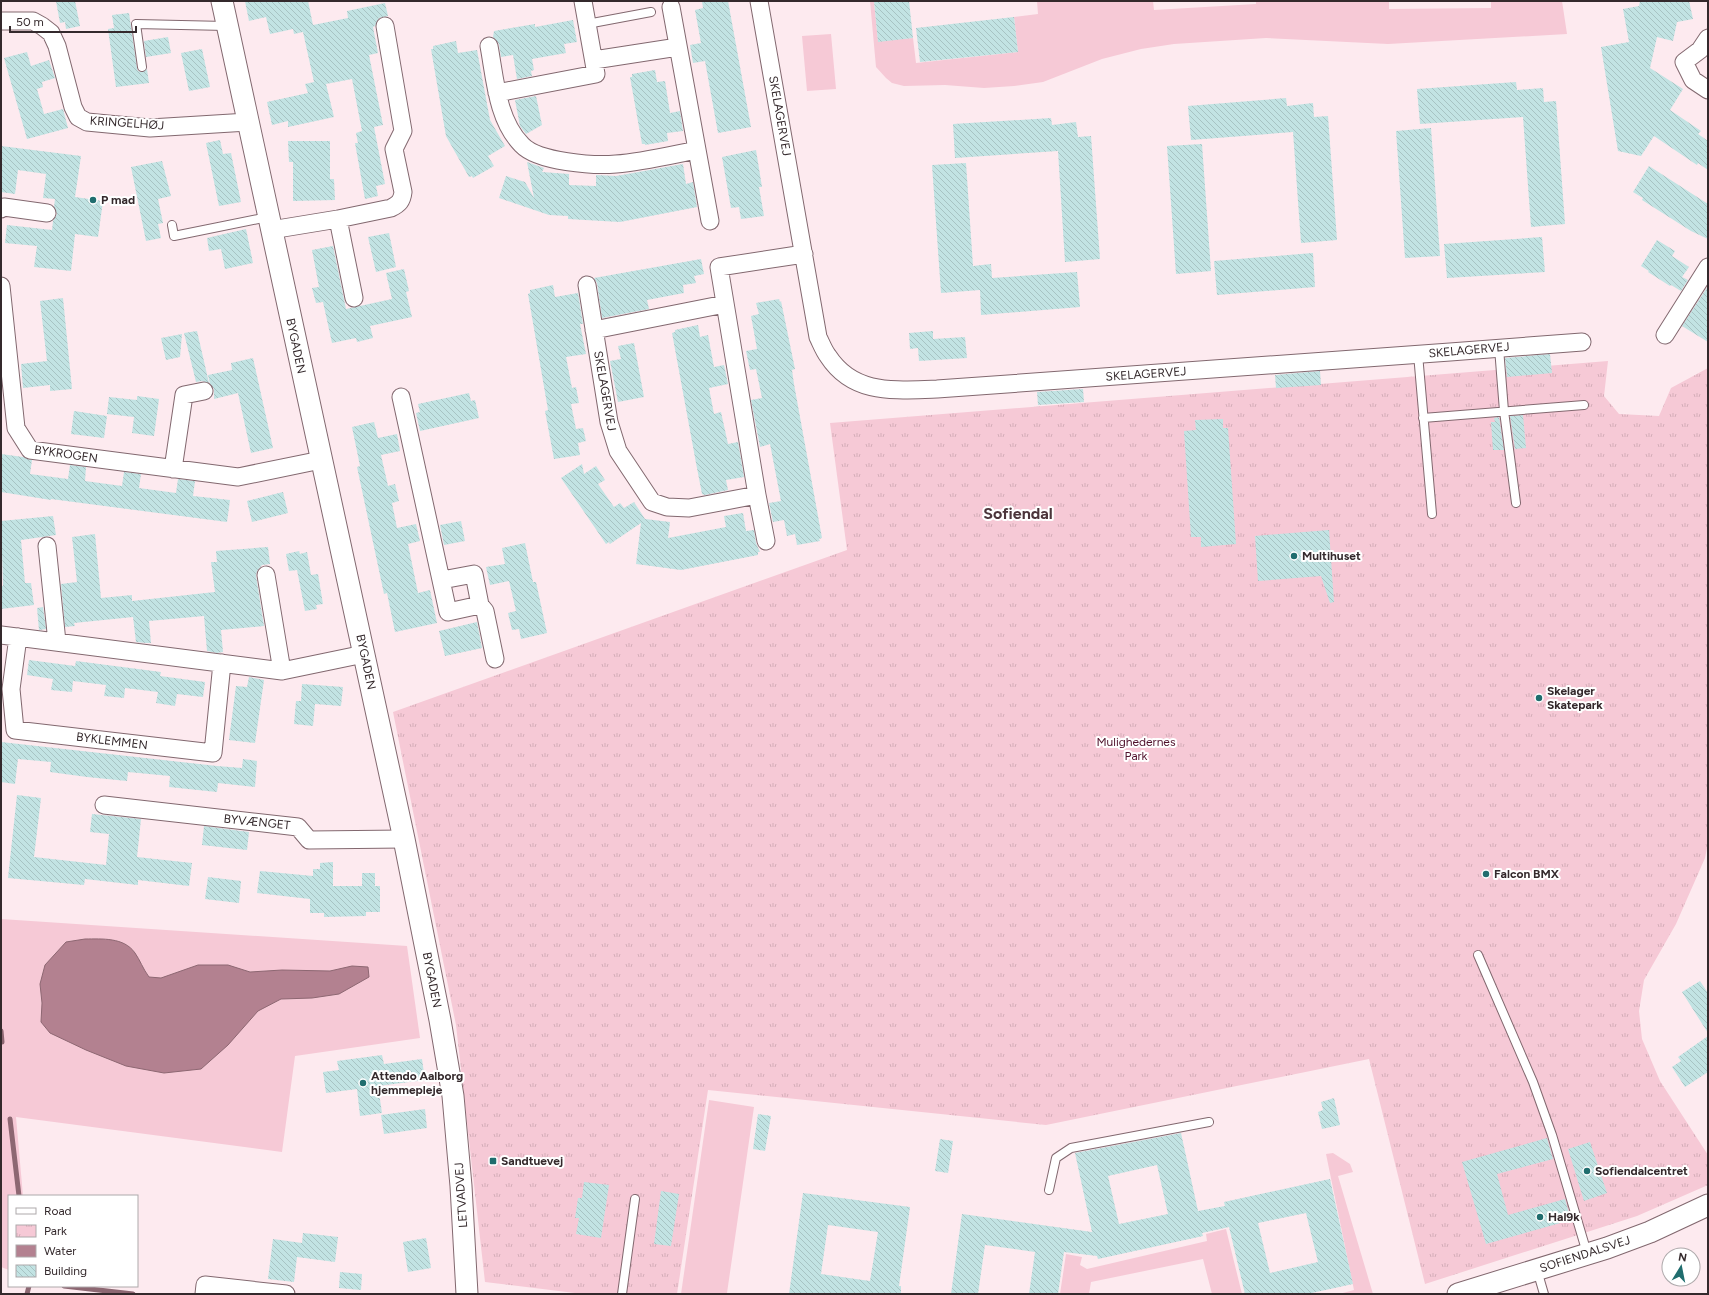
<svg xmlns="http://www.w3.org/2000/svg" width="1709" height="1295" font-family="Figtree,sans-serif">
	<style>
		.green { fill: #f6c9d6 }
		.park { fill: url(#park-tufts) }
		.water { fill: #b38190; stroke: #8d6772 }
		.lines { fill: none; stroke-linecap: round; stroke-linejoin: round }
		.stream { stroke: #8d6772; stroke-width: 5 }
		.building { fill: url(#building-back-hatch); fill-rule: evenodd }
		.service-casing { stroke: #82686f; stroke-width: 10 }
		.minor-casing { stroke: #82686f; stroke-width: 19 }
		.tertiary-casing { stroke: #82686f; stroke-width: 23 }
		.service { stroke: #fff; stroke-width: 8 }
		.minor { stroke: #fff; stroke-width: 17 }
		.tertiary { stroke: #fff; stroke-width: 21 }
		.poi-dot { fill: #206d6e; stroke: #fff; stroke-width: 1.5 }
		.labels { text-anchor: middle; stroke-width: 4; stroke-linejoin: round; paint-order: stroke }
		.street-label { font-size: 12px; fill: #34292c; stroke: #fff }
		.poi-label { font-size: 12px; font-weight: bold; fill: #34292c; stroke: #fff; text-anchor: start }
		.park-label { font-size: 12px; fill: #4f112b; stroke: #fff }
		.district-label { font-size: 16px; font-weight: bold; fill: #4c353b; stroke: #fff }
	</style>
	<defs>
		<pattern id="park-tufts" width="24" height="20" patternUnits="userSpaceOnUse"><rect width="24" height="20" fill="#f6c9d6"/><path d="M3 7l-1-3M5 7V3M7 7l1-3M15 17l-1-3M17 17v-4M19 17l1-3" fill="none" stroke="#d4adb8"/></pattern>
		<pattern id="building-back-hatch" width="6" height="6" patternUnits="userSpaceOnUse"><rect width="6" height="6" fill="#c2e3e3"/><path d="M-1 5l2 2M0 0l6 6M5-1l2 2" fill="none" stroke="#a7c3c3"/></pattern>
	</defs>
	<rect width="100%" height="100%" fill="#fdeaef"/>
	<path class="green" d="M870,1h4l4,40 35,-3 3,25 102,-11 -4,-35 24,-3 -1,-13h116l1,9 102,-6v-3h133v8l102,-1v-7h71l5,33 -179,10 -122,-6 -92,6 -33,5 -39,10 -59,23 -29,4 -30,2 -39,-3 -41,1 -12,-3 -6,-5 -10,-11z
		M831,34l5,55 -29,2 -5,-55z
		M1,919l406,27 13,92 -125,18 -13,96 -266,-35 7,79h-14v74l-8,-3z
		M709,1100l45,7 -27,186 6,1h-52z
		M1333,1153l17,11 3,8 -15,4 35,118h-34l15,-4 -28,-136z
		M1226,1229l16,65h-30l-9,-35 -112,23 -2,12h-29l6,-40 16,3 -2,8 7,4 120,-28 -1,-7z"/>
	<path class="park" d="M1608,361l-4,35 15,18 40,2 12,-28 37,-20v475l-3,15 -29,66 -32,56 -5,31 3,28 18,42 48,74v30l-71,31 -212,68 -56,-225 -323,66 -338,-35 -31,204h-94l-98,-12 -29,-257 -63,-313 454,-162 -17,-127z"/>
	<path class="water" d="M85,939c17,0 39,-2 50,14 5,7 8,16 14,24l12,1 37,-13h30l22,7 32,-2 48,1 22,-5 16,1 1,10 -30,17 -27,4 -31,1 -23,12 -30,34 -27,24 -37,4 -38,-7 -40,-16 -36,-17 -9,-11 1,-19 -2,-19 5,-19 21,-23z"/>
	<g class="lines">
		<path class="stream" d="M1,1031l1,11
			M10,1119l9,77
			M64,1286l69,8
			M27,1294l2,-8"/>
	</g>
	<path class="building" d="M56,1h19l5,25 -14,3 -1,-7 -5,1z
		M245,1h63l5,24 35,-7 -1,-7 38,-8 3,13 -9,2 -4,8 -2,1 5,26 -9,2 14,70 -9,2 11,57 -9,2 2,10 -13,3 -10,-56h3l-2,-10 6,-2 -10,-52 -26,5 8,33 -46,10v-6l-16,4 -5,-23 41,-9 -3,-9 9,-2 -11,-50 -9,2 -1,-5 -23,5 -4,-17 -17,4z
		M702,1h26l23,126 -33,6 -13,-72 -12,2 -3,-18 11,-2 -6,-33 8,-2z
		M874,1h35l4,37 -35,4z
		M1640,1h49l4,18 -16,3 -4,19 -16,-4 -7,31 33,21 -13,21 31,21 -3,3 10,7v29l-10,-7 -1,2 -43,-29 -13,20 -23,-5 -17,-104 28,-5 -6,-33 16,-3z
		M129,13l8,55 1,3 4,1 5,-3 2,14 -33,4 -8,-58 6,-1 -2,-13z
		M1014,17l4,35 -98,10 -4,-34z
		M573,20l4,22 -13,2 2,9 -34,6 2,11 -3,1 1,5 -15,3 -4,-24 -12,2 -2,-13 -6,-7 1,-6 41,-7v3z
		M168,37l3,16 -25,4 -2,-16z
		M456,41l2,12 19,-3 13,70 15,26 -17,10 6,10 -21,12 -1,-2 -3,1 -23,-41 -15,-87h2v-3z
		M202,49l8,38 -21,4 -8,-38z
		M27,52l4,14 18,-6 6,18 -13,4 1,5 -6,2 7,25 19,-5 5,19 -41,11 -23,-81z
		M655,70l2,12 8,-1 5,32 10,-2 3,20 -16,2 1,8 -23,4v-1h-3l-12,-67h2v-3z
		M1516,82l1,8 26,-2 1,14 12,-1 9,123 -34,3 -8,-110 -103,7 -3,-35z
		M536,96l6,29 -16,9 -6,-8 -5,-26z
		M1286,98l1,8 26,-3 1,14 14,-1 9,124 -36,3 -8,-111 -102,8 -3,-34z
		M1051,118l1,7 24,-3 2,15 13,-1 9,123 -35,3 -7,-111 -103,7 -2,-34z
		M1431,128l9,128 -35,2 -9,-127z
		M220,140l3,14 8,-1 10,49 -22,4 -13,-63z
		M288,141h42v38h4l1,21 -42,1v-39h-4z
		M1202,144l9,127 -35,3 -9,-128z
		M1,146l80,10 -6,41 28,4 -5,36 -23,-3 -4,37 -37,-4 3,-21 -32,-3 2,-18 45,5 1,-9 4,-7 -3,-7 1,-8 -12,-1 3,-24 -28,-4 -3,24 -14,-2z
		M756,150l6,37h-3l5,29 -23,3 -2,-12 -8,1 -9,-51z
		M162,161l9,35 -13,3 5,24 -5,1 3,14 -15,3 -15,-74z
		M527,162l17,6 -2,4 27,2v11l27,1v-11l20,1 67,-12 3,20 7,-2 4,25 -77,15 -52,-3v-3l-19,-1 -50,-17 7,-22 19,6 9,16z
		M966,163l7,103 18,-2 1,14 85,-6 3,35 -99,8 -1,-25 -39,3 -9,-128z
		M1649,166l59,38v35l-17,-8 -49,-31 1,-2 -10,-6z
		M246,229l7,34 -28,6 -4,-20 -12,2 -2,-13z
		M389,233l7,34 -20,5 -8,-35z
		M1542,237l3,35 -98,6 -3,-34z
		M1657,240l18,11 -3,5 17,11 -7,10 6,3 -7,11 -10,-6 -1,1 -22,-14 1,-1 -8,-5z
		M333,246l13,63 46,-10 -6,-26 18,-4 5,22 -3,1 6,25 -42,9 3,12 -16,4 -1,-4 -24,5 -9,-41 -7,1 -4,-15 7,-1 -7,-37z
		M1313,253l2,34 -98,8 -3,-34z
		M701,259l3,15 -10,2 2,7 -13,2 1,8 -37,7 2,9 -47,9 -5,-35 -3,-5z
		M553,285l2,12 23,-4 5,31h-3l6,30 -20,3 6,31 4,-1 3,16 -8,1 5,25 7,-1 3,13 -8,2 2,12 -26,4 -9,-48 3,-1 -20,-116 2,-1v-3z
		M1708,286v56l-26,-16z
		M63,298l9,91 -22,2v-6l-27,3 -2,-24 26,-3 -7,-60z
		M779,299l1,3 1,-1 14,68 -3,1 2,14 28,154 -3,1 1,2 -23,4 -2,-11 -8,2 -3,-16 -11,2 -4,-19 12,-2 -11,-57 -10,3 -9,-47 11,-2 -6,-29 -6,1 -4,-19 11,-2 -6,-33 8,-2 -3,-11z
		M698,325l2,12 8,-2 6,32 10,-2 4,19 -19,4 5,26 7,-2 7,32 10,-2 6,35 -18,3 2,10 -23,5 -3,-1 -6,-31 -24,-130 3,-1v-2z
		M197,331l12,52 -7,-2 -6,1 -12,-49z
		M933,331v8l32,-2 2,21 -48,3 -1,-13 -8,1 -1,-16z
		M182,334l-2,23 -14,3 -5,-22z
		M634,343l10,54 -26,5 -8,-41 11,-2 -3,-13z
		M1550,354l2,19 -45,4 -2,-19z
		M253,358l20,90 -22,5 -13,-60 -24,6v-10l-4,-5 -2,-9 24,-5 -1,-7z
		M1320,371l1,14 -45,3 -1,-13z
		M1083,389l1,13 -46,3 -1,-13z
		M469,393l2,8 4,-1 4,18 -59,13 -4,-18 4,-1 -2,-8z
		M137,396l22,3 -5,37 -22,-3 2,-16 -27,-3 2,-17 28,3z
		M74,411l33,5 -3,22 -33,-4z
		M1523,415l3,33 -11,1 -5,-33z
		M1499,417l5,33h-11l-2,-28h4l-1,-4z
		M1223,419v9h5l8,116 -35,3v-10h-10l-7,-106 12,-1 -1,-10z
		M374,422l4,16 19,-4 3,17 -19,4 7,31 7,-2 4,17 -7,2 5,25 19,-4 4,17 -12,3 10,49 12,-3 7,33 -42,9 -8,-39 -3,1 -24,-113 -3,-14 3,-1 -8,-39z
		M1,454l22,3 9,3 -2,14 38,5 2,-14 16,2 -1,14 37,5 2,-14 17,2 -2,14 37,5 2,-14 17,2 -2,15 37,4 -3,22 -176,-23v1l-50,-8z
		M582,464l2,10 12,-8 9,14 -7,4 16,23 6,-4 4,5 10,-6 11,17 25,3 -2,16 58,-11 -2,-11 19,-3 3,18 8,-1 2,13 4,9h-2v3l-77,15 -45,-6 5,-41 -31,21 -1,-2 -3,2 -45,-66z
		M283,492l5,21 -36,9 -5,-21z
		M53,516l3,19 -35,5 4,43h6l3,22 -33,4v-23h2l-2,-65z
		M461,521l4,20 -21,4 -4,-20z
		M1329,530l5,72 -4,1 -9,-27 -63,5 -3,-45z
		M95,534l6,64 31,-3v6l83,-9 -4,-30h6l-1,-11 52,-4 2,17 -8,1 -5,6 -1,5 8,50 -43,4 2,22 -6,1 -10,-2 -3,-35 -55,5 2,22h-5l-10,-1 -3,-25 -59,6 1,3 -10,1 -4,-43 16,-2 -5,-45z
		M525,543l8,39h3l11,51 -26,6 -2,-10 -7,1 -4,-17 8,-2 -7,-30 -19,4 -4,-18 19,-3 -3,-16z
		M299,551l1,3 7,-2 4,23 7,-1 5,30 -7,1 1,4 -12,2 -8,-41 -8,1 -3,-17z
		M43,607l3,22 -7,1 -2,-22z
		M477,622l5,26 -37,8 -6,-25z
		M29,660l46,6 1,-5 85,11 -1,4 45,6 -2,15 -26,-3 -2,12 -19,-3 2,-11 -33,-4 -1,10 -20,-2 2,-11 -33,-4 -1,11 -21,-2 2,-11 -26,-4z
		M249,677l15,3 -9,63 -26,-3 7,-54 11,1z
		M302,684l41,3 -2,19 -26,-2 -2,22 -19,-2 2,-23h5z
		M1,742l216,24 25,2 1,-9 14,2 -2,26 -37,-4 -1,9 -48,-5 1,-11 -42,-4 -1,9 -40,-4 -37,-5 1,-10 -33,-3 -3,25 -14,-2z
		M17,795l24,3 -7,59 72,8 3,-31 -19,-2 2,-18 49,5 -4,38 55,6 -3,23 -51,-6v5l-53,-6 -1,6 -76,-7z
		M204,826l45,6 -2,18 -45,-5z
		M333,862v24h29v-13h13v13h5v26h-14v4l-42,1v-4h-14v-14l-53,-6 3,-22 53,5v-7h7v-6z
		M208,877l33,4 -2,22 -34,-4z
		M1700,981l8,12v40l-26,-41z
		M1708,1036v36l-23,15 -13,-20 9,-6 -3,-4z
		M382,1055l2,9 38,-5 3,21 -47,6 4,27 -22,3 -3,-27 -31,4 -3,-21 16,-2 -2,-9z
		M1334,1098l6,27 -18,4 -4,-17 5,-2 -2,-8z
		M425,1109l2,19 -43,6 -3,-19z
		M758,1114l13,2 -6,35 -12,-2z
		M1181,1133l17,78 27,-5 -1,-4 106,-23 23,105 -46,10h-62l-16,-67 -27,6 1,3 -105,23 -1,-3 -33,-4 -6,42h-29l6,-42 -50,-7 -7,49h-27l11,-80 130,18 -17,-79zM1157,1165l11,49 -49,10 -11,-48zM1306,1213l12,49 -48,11 -12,-50z
		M1547,1138l6,21 -56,15 11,41 57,-16 6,21 -85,24 -24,-82z
		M940,1139l13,2 -5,32 -13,-2z
		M1590,1142l17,51 -23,8 -16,-52z
		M584,1182l25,3 -8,53 -25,-4 3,-16h-4l3,-20h4z
		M661,1191l18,3 -8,52 -17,-2z
		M803,1193l107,14 -11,79h2v8h-112zM828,1225l50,7 -8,49 -49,-7z
		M303,1233l35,4 -3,25 -38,-5 -3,25 -26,-3 5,-40 29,4z
		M426,1238l5,30 -23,4 -5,-30z
		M340,1272l22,2 -1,16 -22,-2z"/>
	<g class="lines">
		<defs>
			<path id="service" d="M587,24l64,-12
				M142,67l-6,-43 90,2
				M172,225l2,11 94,-19
				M1499,348l5,63 12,92
				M1418,354l14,160
				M1423,418l161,-13
				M1478,955l55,127 19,53 35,118
				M1049,1190l7,-32 15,-10 138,-26
				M1537,1270l7,24
				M622,1294l13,-95"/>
			<path id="minor" d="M759,1l59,336c3,6 6,14 10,19 26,40 68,34 109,33l513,-37 132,-10
				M671,7l39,214
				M1,21h32l9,5 9,7 6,13 16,61 5,10 9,5 63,6 98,-6
				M1708,38l-8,12 -16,12 9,18 15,10
				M489,46c6,32 8,74 33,99 16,17 72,21 94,19 27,-2 55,-9 81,-14
				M594,60l84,-13
				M497,93l99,-19 -13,-73
				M1,209l3,-2 43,6
				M338,219l16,79
				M271,230l67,-11 53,-11c8,-4 11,-7 12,-16l-9,-43 9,-18 -18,-105
				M587,285l22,137 9,29 34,51 15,5 22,1 68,-13 -38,-228 85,-13
				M1,286l15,142 14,22 208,27 83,-17
				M594,330l131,-26
				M1665,335l43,-68
				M401,397l47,215 32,-7 -6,-31 -32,6
				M173,469l11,-74 20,-4
				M757,495l9,46
				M47,546l10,96
				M266,575l16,96
				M480,605l5,6 10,48
				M1,635l281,36 82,-17
				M18,637l-7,52 4,41 198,23 9,-90
				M104,805l194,22 11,13 95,-1
				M204,1294l1,-9 81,9"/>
			<path id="tertiary" d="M222,1l182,838 36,181 13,76 8,90 6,108
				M1458,1294l149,-46 43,-16 58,-27"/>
		</defs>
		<use href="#service" class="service-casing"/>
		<use href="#minor" class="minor-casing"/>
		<use href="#tertiary" class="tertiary-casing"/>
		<use href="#service" class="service"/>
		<use href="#minor" class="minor"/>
		<use href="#tertiary" class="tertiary"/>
	</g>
	<g class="poi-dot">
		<circle cx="93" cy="200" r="4"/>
		<circle cx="1294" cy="556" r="4"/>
		<circle cx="1539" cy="698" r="4"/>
		<circle cx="1486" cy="874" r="4"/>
		<circle cx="363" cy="1083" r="4"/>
		<rect x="489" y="1157" width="8" height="8" rx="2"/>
		<circle cx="1587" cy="1171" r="4"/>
		<circle cx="1540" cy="1217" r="4"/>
	</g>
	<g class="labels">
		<g class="street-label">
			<text transform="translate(780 116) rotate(80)" y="4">SKELAGERVEJ</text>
			<text transform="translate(127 123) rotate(4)" y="4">KRINGELHØJ</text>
			<text transform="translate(296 346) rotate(78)" y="4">BYGADEN</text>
			<text transform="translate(1469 350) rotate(-5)" y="4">SKELAGERVEJ</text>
			<text transform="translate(1146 374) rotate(-4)" y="4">SKELAGERVEJ</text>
			<text transform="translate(605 391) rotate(80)" y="4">SKELAGERVEJ</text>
			<text transform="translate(66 454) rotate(8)" y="4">BYKROGEN</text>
			<text transform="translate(366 662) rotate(78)" y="4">BYGADEN</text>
			<text transform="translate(112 741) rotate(7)" y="4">BYKLEMMEN</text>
			<text transform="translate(257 822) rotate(6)" y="4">BYVÆNGET</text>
			<text transform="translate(432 980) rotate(79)" y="4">BYGADEN</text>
			<text transform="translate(461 1195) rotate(-94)" y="4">LETVADVEJ</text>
			<text transform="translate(1585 1254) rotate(-18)" y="4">SOFIENDALSVEJ</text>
		</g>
		<g class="poi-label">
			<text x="101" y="204">P mad</text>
			<text x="1302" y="560">Multihuset</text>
			<text x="1547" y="695">Skelager<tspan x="1547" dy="14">Skatepark</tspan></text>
			<text x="1494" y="878">Falcon BMX</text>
			<text x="371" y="1080">Attendo Aalborg<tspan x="371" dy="14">hjemmepleje</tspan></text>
			<text x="501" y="1165">Sandtuevej</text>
			<text x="1595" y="1175">Sofiendalcentret</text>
			<text x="1548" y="1221">Hal9k</text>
		</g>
		<g class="park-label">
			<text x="1136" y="746">Mulighedernes<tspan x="1136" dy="14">Park</tspan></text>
		</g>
		<g class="district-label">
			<text x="1018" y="519">Sofiendal</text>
		</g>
	</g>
	<rect width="1709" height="1295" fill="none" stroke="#34292c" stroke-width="4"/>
	<rect x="8" y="1195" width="130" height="92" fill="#ffffff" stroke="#aea9ab"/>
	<rect x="16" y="1208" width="20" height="6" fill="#ffffff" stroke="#aea9ab"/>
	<text x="44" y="1215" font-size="12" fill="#34292c">Road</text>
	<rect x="16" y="1225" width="20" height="12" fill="url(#park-tufts)" stroke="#aea9ab"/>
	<text x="44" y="1235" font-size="12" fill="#34292c">Park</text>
	<rect x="16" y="1245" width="20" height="12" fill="#b38190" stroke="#aea9ab"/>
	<text x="44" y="1255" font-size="12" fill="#34292c">Water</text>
	<rect x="16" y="1265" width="20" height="12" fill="url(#building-back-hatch)" stroke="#aea9ab"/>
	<text x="44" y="1275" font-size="12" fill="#34292c">Building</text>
	<g transform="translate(1681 1267) rotate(10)"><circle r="19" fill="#ffffff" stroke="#aea9ab"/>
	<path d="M0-3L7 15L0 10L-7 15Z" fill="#206d6e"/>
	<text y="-6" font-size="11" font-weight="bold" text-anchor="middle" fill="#34292c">N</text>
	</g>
	<path d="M10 26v6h126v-6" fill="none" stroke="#34292c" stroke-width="2"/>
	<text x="16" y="26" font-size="12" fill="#34292c" stroke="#ffffff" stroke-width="3" paint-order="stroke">50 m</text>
</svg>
